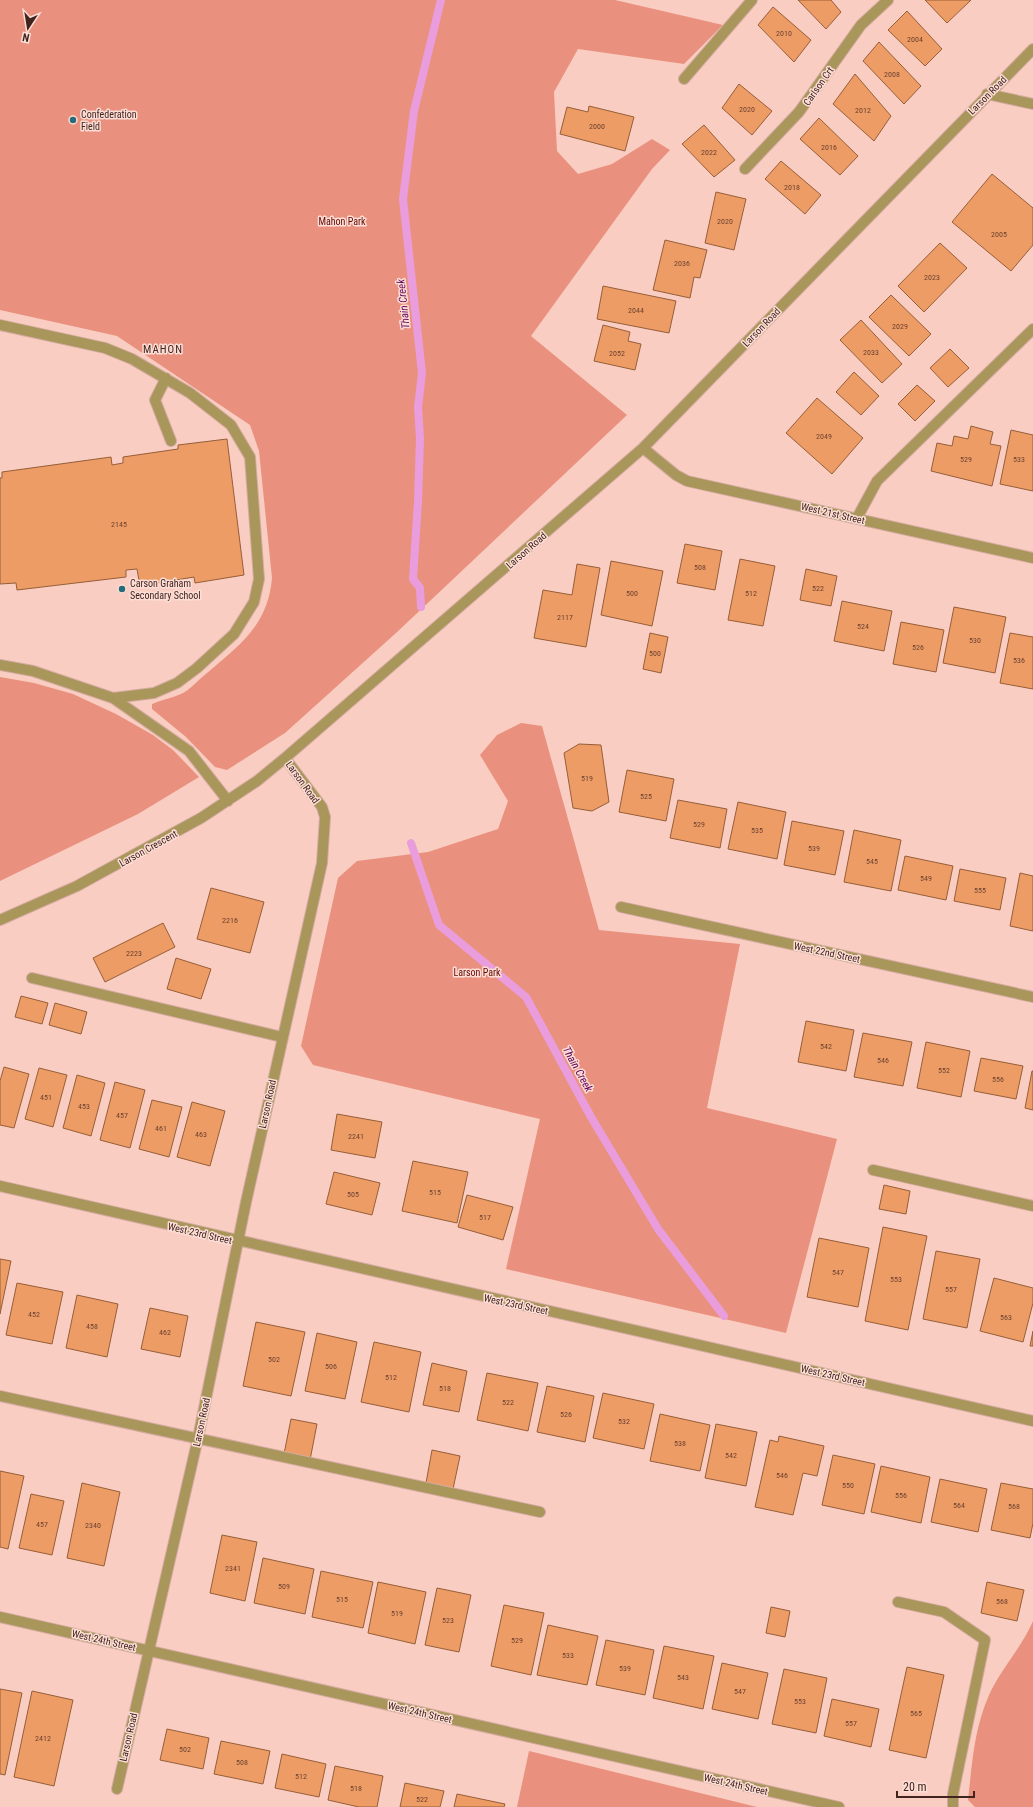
<svg xmlns="http://www.w3.org/2000/svg" width="1033" height="1807" font-family="'Roboto Condensed',sans-serif">
	<style>
		.green { fill: #e9917e }
		.lines { fill: none; stroke-linecap: round; stroke-linejoin: round }
		.stream { stroke: #ea9ddc; stroke-width: 8 }
		.building { fill: #ee9c66; stroke: #965e38 }
		.minor-casing { stroke: #d5aba1; stroke-width: 12 }
		.minor { stroke: #a8965b; stroke-width: 10 }
		.poi-dot { fill: #256c7a; stroke: #fdded7; stroke-width: 1.5 }
		.labels { text-anchor: middle; stroke-width: 3; stroke-linejoin: round; paint-order: stroke }
		.number-label { font-size: 8px; fill: #6c422f }
		.street-label { font-size: 10px; fill: #40241d; stroke: #fdded7 }
		.poi-label { font-size: 10px; fill: #40241d; stroke: #fdded7; text-anchor: start }
		.park-label { font-size: 10px; fill: #610a00; stroke: #fdded7 }
		.water-label { font-size: 11px; font-style: italic; fill: #620359; stroke: #fdded7 }
		.neighbourhood-label { font-size: 11px; letter-spacing: 1px; fill: #40241d; stroke: #fdded7 }
	</style>
	<rect width="100%" height="100%" fill="#facdc2"/>
	<path class="green" d="M0,0h615l108,25 -39,39 -106,-15 -24,43 3,59 21,23 34,-10 40,-25 18,11 -18,19 -121,167 96,79 -231,218 -111,100 -58,37 -12,-3 -29,-30 -34,-28v-5c9,-4 20,-6 29,-10 9,-4 18,-15 26,-21 33,-28 61,-48 65,-95l-13,-127 -9,-26 -133,-89 -117,-26z
		M0,677l34,6 39,11 43,20 37,21 20,15 26,27 -61,37 -138,67z
		M521,723l21,3 57,204 141,14 -33,164 130,31 -51,194 -280,-64 34,-150 -227,-54 -12,-19 37,-168 19,-17 71,-9 70,-23 10,-28 -28,-46 17,-20z
		M1033,1621v186h-58l-7,-7c4,-36 6,-71 21,-105 12,-26 33,-48 44,-74z
		M529,1751l228,56h-240z"/>
	<g class="lines">
		<path class="stream" d="M421,607l-1,-19 -7,-9 5,-78 2,-62 -2,-32 4,-34 -19,-174 11,-88 27,-111
			M411,843l28,82 87,72 65,120 67,112 66,87"/>
	</g>
	<path class="building" d="M798,0h33l10,12 -15,17z
		M925,0h46l-24,23z
		M773,7l38,33 -17,22 -36,-37z
		M907,11l35,38 -17,17 -37,-36z
		M879,42l42,44 -17,18 -41,-43z
		M855,74l36,42 -17,25 -41,-37z
		M739,84l33,27 -20,24 -30,-27z
		M589,106l45,11 -9,34 -65,-17 7,-27 21,5z
		M819,118l39,38 -18,19 -40,-36z
		M704,125l31,35 -21,17 -32,-33z
		M781,161l40,34 -16,19 -40,-35z
		M992,174l41,34v37l-22,26 -59,-49z
		M716,192l30,7 -12,51 -29,-7z
		M665,240l42,10 -7,28 -6,-1 -4,21 -37,-8z
		M940,243l27,25 -43,44 -26,-26z
		M603,286l73,15 -7,32 -72,-14z
		M891,295l40,39 -22,22 -40,-39z
		M861,320l41,44 -20,19 -42,-43z
		M603,325l27,7 -2,9 13,3 -6,26 -41,-9z
		M950,349l19,19 -21,19 -18,-19z
		M854,372l25,24 -18,19 -25,-23z
		M917,385l18,16 -20,20 -17,-17z
		M817,398l46,40 -31,36 -46,-41z
		M971,426l22,6 -3,12 11,2 -9,40 -61,-15 6,-28 15,3 2,-10 14,3z
		M1011,430l22,5v56l-33,-7z
		M227,439l17,136 -49,8 -1,-6 -54,9 -3,-17 -11,1v7l-109,13 -1,-7 -16,1v-106h2v-6l109,-15 1,8 11,-2v-6l55,-8v-4z
		M685,544l37,7 -7,39 -38,-7z
		M740,559l35,7 -12,60 -35,-6z
		M611,561l52,10 -11,55 -51,-11z
		M577,564l23,4 -14,79 -52,-9 9,-48 29,5z
		M806,569l31,7 -6,30 -31,-6z
		M842,601l50,10 -8,40 -50,-10z
		M954,607l52,10 -11,56 -52,-10z
		M901,622l43,8 -8,42 -43,-8z
		M650,633l18,4 -7,36 -18,-4z
		M1010,633l23,4v52l-33,-6z
		M579,744l22,1 8,57 -17,9 -19,-3 -9,-55z
		M627,770l47,9 -8,42 -47,-9z
		M678,800l49,9 -7,39 -50,-10z
		M738,802l48,10 -9,47 -49,-10z
		M792,821l52,10 -9,44 -51,-10z
		M854,830l47,10 -10,51 -47,-9z
		M905,856l48,10 -7,34 -48,-10z
		M960,869l46,9 -6,32 -46,-9z
		M1020,873l13,3v55l-23,-5z
		M211,888l53,14 -14,51 -53,-14z
		M163,923l12,24 -70,35 -12,-24z
		M176,958l35,11 -10,30 -34,-10z
		M21,996l27,7 -6,21 -27,-7z
		M55,1003l32,9 -6,22 -32,-9z
		M806,1021l48,9 -8,41 -48,-9z
		M863,1033l49,9 -9,44 -49,-9z
		M926,1042l44,9 -9,46 -44,-9z
		M981,1058l42,8 -7,33 -42,-8z
		M4,1067l25,7 -15,54 -14,-3v-44z
		M39,1068l28,7 -14,52 -28,-8z
		M1032,1071h1v39l-8,-2z
		M77,1075l28,8 -14,53 -28,-8z
		M115,1082l30,8 -15,58 -30,-8z
		M152,1100l30,7 -13,50 -30,-8z
		M192,1102l33,9 -15,55 -33,-9z
		M337,1114l45,8 -7,36 -44,-8z
		M413,1161l55,11 -11,51 -55,-12z
		M334,1172l46,11 -8,32 -46,-11z
		M884,1185l26,6 -4,23 -27,-5z
		M467,1195l46,12 -10,33 -45,-13z
		M883,1227l44,9 -19,94 -43,-9z
		M819,1238l50,10 -11,59 -51,-10z
		M936,1251l44,8 -13,69 -44,-9z
		M0,1259l11,2 -11,53z
		M994,1278l39,10v15l-10,39 -43,-11z
		M17,1283l46,9 -11,52 -46,-9z
		M77,1295l41,9 -11,53 -41,-9z
		M150,1308l38,8 -8,41 -39,-8z
		M256,1322l49,10 -14,64 -48,-10z
		M1033,1331v15h-3z
		M317,1333l40,9 -12,57 -40,-8z
		M374,1342l47,10 -12,60 -48,-10z
		M432,1363l35,8 -8,41 -36,-7z
		M487,1373l51,10 -10,48 -51,-11z
		M547,1386l47,10 -9,46 -48,-10z
		M603,1393l51,11 -10,45 -51,-11z
		M660,1414l50,11 -10,46 -50,-10z
		M291,1419l26,5 -7,36 -26,-6z
		M716,1424l41,8 -11,54 -41,-8z
		M779,1436l45,10 -7,30 -14,-3 -10,42 -38,-8 15,-67 8,2z
		M432,1450l28,6 -7,33 -27,-6z
		M833,1455l42,9 -11,50 -42,-9z
		M881,1466l49,11 -9,46 -50,-11z
		M0,1471l24,5 -16,73 -8,-2z
		M940,1479l47,10 -9,43 -47,-10z
		M82,1483l38,9 -16,74 -37,-8z
		M1001,1483l32,6v34l-3,15 -39,-8z
		M31,1494l33,7 -12,54 -33,-7z
		M222,1535l35,7 -12,59 -35,-8z
		M263,1558l51,11 -9,45 -51,-11z
		M321,1571l52,11 -10,46 -51,-11z
		M378,1582l48,10 -11,52 -47,-11z
		M987,1582l37,8 -7,31 -36,-8z
		M437,1588l34,7 -12,57 -34,-7z
		M504,1605l40,8 -13,62 -40,-9z
		M771,1607l19,4 -5,26 -19,-4z
		M548,1625l50,11 -11,49 -50,-10z
		M606,1640l48,10 -9,45 -49,-10z
		M664,1646l50,10 -11,53 -50,-11z
		M722,1663l46,10 -10,46 -46,-10z
		M907,1667l37,8 -18,83 -37,-8z
		M784,1669l43,9 -11,55 -44,-9z
		M0,1689l22,4 -17,82 -5,-1z
		M32,1691l41,9 -19,86 -40,-9z
		M832,1699l47,10 -8,38 -47,-11z
		M167,1729l42,9 -6,31 -43,-9z
		M221,1741l49,10 -7,33 -49,-10z
		M282,1754l44,10 -7,33 -44,-9z
		M335,1766l48,10 -6,31h-18l-31,-7z
		M405,1783l39,8 -4,16h-40z
		M457,1794l48,10 -1,3h-50z"/>
	<g class="lines">
		<defs>
			<path id="minor" d="M684,79l68,-79
				M987,94l46,10
				M745,169l54,-57 62,-87 27,-25
				M0,325l105,23 27,11 58,34 41,32 19,32 9,122 -5,23 -20,32 -37,34 -20,15 -23,10 -41,5
				M166,378l-11,22 16,41
				M643,448l33,27 11,6 346,77
				M857,518l20,-37 156,-152
				M0,665l33,6 80,27 76,53 39,50
				M621,907l412,90
				M0,920l77,-34 124,-68 56,-37 28,-23 358,-310 390,-399
				M32,978l250,59
				M873,1170l160,36
				M0,1186c344,81 689,155 1033,235
				M0,1396l540,116
				M898,1602l46,10 41,28 -32,154v13
				M0,1617l839,190
				M117,1789l81,-351 48,-236 76,-339 3,-46 -3,-10 -37,-49"/>
		</defs>
		<use href="#minor" class="minor-casing"/>
		<use href="#minor" class="minor"/>
	</g>
	<g class="poi-dot">
		<circle cx="73" cy="120" r="4"/>
		<circle cx="122" cy="589" r="4"/>
	</g>
	<g class="labels">
		<g class="number-label">
			<text x="784" y="36">2010</text>
			<text x="915" y="42">2004</text>
			<text x="892" y="77">2008</text>
			<text x="747" y="112">2020</text>
			<text x="863" y="113">2012</text>
			<text x="597" y="129">2000</text>
			<text x="829" y="150">2016</text>
			<text x="709" y="155">2022</text>
			<text x="792" y="190">2018</text>
			<text x="725" y="224">2020</text>
			<text x="999" y="237">2005</text>
			<text x="682" y="266">2036</text>
			<text x="932" y="280">2023</text>
			<text x="636" y="313">2044</text>
			<text x="900" y="329">2029</text>
			<text x="871" y="355">2033</text>
			<text x="617" y="356">2052</text>
			<text x="824" y="439">2049</text>
			<text x="966" y="462">529</text>
			<text x="1019" y="462">533</text>
			<text x="119" y="527">2145</text>
			<text x="700" y="570">508</text>
			<text x="818" y="591">522</text>
			<text x="632" y="596">500</text>
			<text x="751" y="596">512</text>
			<text x="565" y="620">2117</text>
			<text x="863" y="629">524</text>
			<text x="975" y="643">530</text>
			<text x="918" y="650">526</text>
			<text x="655" y="656">500</text>
			<text x="1019" y="663">536</text>
			<text x="587" y="781">519</text>
			<text x="646" y="799">525</text>
			<text x="699" y="827">529</text>
			<text x="757" y="833">535</text>
			<text x="814" y="851">539</text>
			<text x="872" y="864">545</text>
			<text x="926" y="881">549</text>
			<text x="980" y="893">555</text>
			<text x="230" y="923">2216</text>
			<text x="134" y="956">2223</text>
			<text x="826" y="1049">542</text>
			<text x="883" y="1063">546</text>
			<text x="944" y="1073">552</text>
			<text x="998" y="1082">556</text>
			<text x="46" y="1100">451</text>
			<text x="84" y="1109">453</text>
			<text x="122" y="1118">457</text>
			<text x="161" y="1131">461</text>
			<text x="201" y="1137">463</text>
			<text x="356" y="1139">2241</text>
			<text x="435" y="1195">515</text>
			<text x="353" y="1197">505</text>
			<text x="485" y="1220">517</text>
			<text x="838" y="1275">547</text>
			<text x="896" y="1282">553</text>
			<text x="951" y="1292">557</text>
			<text x="34" y="1317">452</text>
			<text x="1006" y="1320">563</text>
			<text x="92" y="1329">458</text>
			<text x="165" y="1335">462</text>
			<text x="274" y="1362">502</text>
			<text x="331" y="1369">506</text>
			<text x="391" y="1380">512</text>
			<text x="445" y="1391">518</text>
			<text x="508" y="1405">522</text>
			<text x="566" y="1417">526</text>
			<text x="624" y="1424">532</text>
			<text x="680" y="1446">538</text>
			<text x="731" y="1458">542</text>
			<text x="782" y="1478">546</text>
			<text x="848" y="1488">550</text>
			<text x="901" y="1498">556</text>
			<text x="959" y="1508">564</text>
			<text x="1014" y="1509">568</text>
			<text x="42" y="1527">457</text>
			<text x="93" y="1528">2340</text>
			<text x="233" y="1571">2341</text>
			<text x="284" y="1589">509</text>
			<text x="342" y="1602">515</text>
			<text x="1002" y="1604">568</text>
			<text x="397" y="1616">519</text>
			<text x="448" y="1623">523</text>
			<text x="517" y="1643">529</text>
			<text x="568" y="1658">533</text>
			<text x="625" y="1671">539</text>
			<text x="683" y="1680">543</text>
			<text x="740" y="1694">547</text>
			<text x="800" y="1704">553</text>
			<text x="916" y="1716">565</text>
			<text x="851" y="1726">557</text>
			<text x="43" y="1741">2412</text>
			<text x="185" y="1752">502</text>
			<text x="242" y="1765">508</text>
			<text x="301" y="1779">512</text>
			<text x="356" y="1791">518</text>
			<text x="422" y="1802">522</text>
		</g>
		<g class="street-label">
			<text transform="translate(818 86) rotate(-55)" y="4">Carlson Crt</text>
			<text transform="translate(987 95) rotate(-45)" y="4">Larson Road</text>
			<text transform="translate(761 327) rotate(-46)" y="4">Larson Road</text>
			<text transform="translate(833 513) rotate(13)" y="4">West 21st Street</text>
			<text transform="translate(526 550) rotate(-41)" y="4">Larson Road</text>
			<text transform="translate(303 782) rotate(54)" y="4">Larson Road</text>
			<text transform="translate(148 848) rotate(-29)" y="4">Larson Crescent</text>
			<text transform="translate(827 952) rotate(12)" y="4">West 22nd Street</text>
			<text transform="translate(267 1104) rotate(-78)" y="4">Larson Road</text>
			<text transform="translate(200 1233) rotate(13)" y="4">West 23rd Street</text>
			<text transform="translate(516 1304) rotate(12)" y="4">West 23rd Street</text>
			<text transform="translate(833 1375) rotate(13)" y="4">West 23rd Street</text>
			<text transform="translate(201 1422) rotate(-78)" y="4">Larson Road</text>
			<text transform="translate(104 1640) rotate(13)" y="4">West 24th Street</text>
			<text transform="translate(420 1712) rotate(13)" y="4">West 24th Street</text>
			<text transform="translate(128 1737) rotate(-77)" y="4">Larson Road</text>
			<text transform="translate(736 1784) rotate(13)" y="4">West 24th Street</text>
		</g>
		<g class="poi-label">
			<text x="81" y="118">Confederation<tspan x="81" dy="12">Field</tspan></text>
			<text x="130" y="587">Carson Graham<tspan x="130" dy="12">Secondary School</tspan></text>
		</g>
		<g class="park-label">
			<text x="342" y="225">Mahon Park</text>
			<text x="477" y="976">Larson Park</text>
		</g>
		<g class="water-label">
			<text transform="translate(403 304) rotate(-96)" y="4">Thain Creek</text>
			<text transform="translate(578 1069) rotate(61)" y="4">Thain Creek</text>
		</g>
		<g class="neighbourhood-label">
			<text x="163" y="353">MAHON</text>
		</g>
	</g>
	<g transform="translate(28 28) rotate(192)" stroke="#fdded7" stroke-width="3" paint-order="stroke">
	<path d="M0-3L7 15L0 10L-7 15Z" fill="#40241d"/>
	<text y="-6" font-size="11" font-weight="bold" text-anchor="middle" fill="#40241d">N</text>
	</g>
	<path d="M897 1791v6h77v-6" fill="none" stroke="#40241d" stroke-width="2"/>
	<text x="903" y="1791" font-size="12" fill="#40241d" stroke="#fdded7" stroke-width="3" paint-order="stroke">20 m</text>
</svg>
